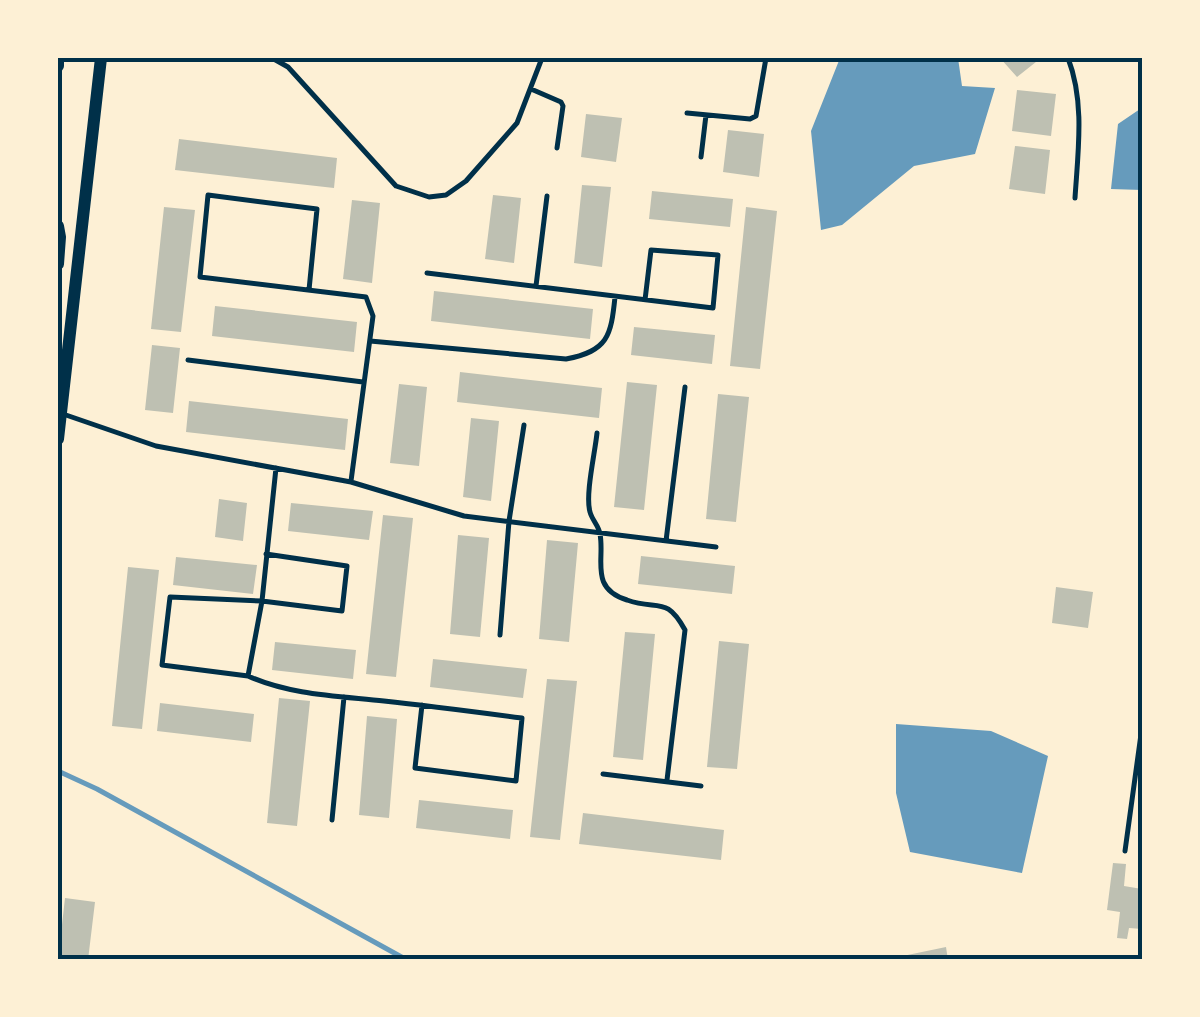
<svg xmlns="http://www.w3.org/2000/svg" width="1200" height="1017" font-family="'Roboto Serif',serif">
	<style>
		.water { fill: #669bbc }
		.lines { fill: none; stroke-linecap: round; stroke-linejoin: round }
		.stream { stroke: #669bbc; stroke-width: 5 }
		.building { fill: #bec0b2 }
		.service { stroke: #003049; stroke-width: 5 }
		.secondary { stroke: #003049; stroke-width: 12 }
		.neatline { fill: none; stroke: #003049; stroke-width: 4 }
	</style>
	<rect width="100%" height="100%" fill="#fdf0d5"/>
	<path class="water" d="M840,58h118l4,28 33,2 -20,66 -61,12 -72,59 -21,5 -10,-99z
		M1140,109l2,81 -31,-1 7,-65z
		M896,724l95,7 57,25 -26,117 -112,-21 -14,-59z"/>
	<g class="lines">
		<path class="stream" d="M58,771l39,18 310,171"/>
	</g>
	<path class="building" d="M1000,58h41l-24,19z
		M1017,90l39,4 -5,42 -39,-5z
		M586,114l36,4 -6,44 -35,-5z
		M728,130l36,4 -5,43 -36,-5z
		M179,139l158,19 -3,30 -159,-18z
		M1015,146l35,4 -5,44 -36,-5z
		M582,185l29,2 -9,80 -28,-4z
		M652,191l81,8 -3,28 -81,-8z
		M493,195l28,3 -7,65 -29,-4z
		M352,200l28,3 -8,80 -29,-4z
		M164,207l31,3 -14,122 -30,-3z
		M746,207l31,4 -17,158 -30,-3z
		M434,291l159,18 -3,30 -159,-18z
		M215,306l142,16 -3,30 -142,-16z
		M634,327l81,8 -3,29 -81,-9z
		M152,345l28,3 -7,65 -28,-3z
		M460,372l142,16 -3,30 -142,-16z
		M627,382l30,3 -13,125 -30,-3z
		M399,384l28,3 -8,79 -29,-3z
		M718,394l31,3 -13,125 -30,-3z
		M189,401l159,18 -3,31 -159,-18z
		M471,418l28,3 -8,80 -28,-4z
		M219,499l28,4 -4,38 -28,-4z
		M291,503l82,8 -4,29 -81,-9z
		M383,515l30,3 -17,159 -30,-3z
		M458,535l31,3 -9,99 -30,-3z
		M547,540l31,3 -9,99 -30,-3z
		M641,556l94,10 -3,28 -94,-10z
		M176,557l81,8 -4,29 -80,-9z
		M128,567l31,3 -17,159 -30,-3z
		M1056,587l37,5 -5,36 -36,-5z
		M625,632l30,2 -12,126 -30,-3z
		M719,641l30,3 -12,125 -30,-2z
		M275,642l81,8 -3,29 -81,-9z
		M433,659l94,10 -4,29 -93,-11z
		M547,679l30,2 -17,159 -30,-3z
		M279,698l31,3 -13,125 -30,-3z
		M160,703l94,11 -3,28 -94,-11z
		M367,716l30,3 -8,99 -30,-3z
		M419,800l94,10 -3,29 -94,-11z
		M583,813l141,17 -3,30 -142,-16z
		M1113,863l13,1 -2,22 18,3v40l-13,-1 -2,11 -10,-1 3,-26 -13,-2z
		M65,898l30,4 -7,58h-30z
		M946,947l2,13h-54l-1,-2z"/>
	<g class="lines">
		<path class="service" d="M272,58l16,9 108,119 33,11 17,-2 20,-14 51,-58 25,-65
			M1068,58c17,44 10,93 7,140
			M531,89l30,13 2,4 -6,42
			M687,113l63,6 6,-3 10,-58
			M701,157l5,-42
			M427,273l286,35 5,-53 -67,-5 -6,50
			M536,286l11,-90
			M309,290l8,-81 -109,-14 -8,82 166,20 7,19 -22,165
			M370,341l196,18c42,-8 45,-23 49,-62
			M188,360l175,22
			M63,414l93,32 195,36 113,34 252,31
			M597,433c-2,20 -12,62 -7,79 2,8 9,14 10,22 5,26 -11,54 27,66 31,11 39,-5 58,30l-18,150
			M276,468l-14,133 -14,75c42,19 90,20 136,25 46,5 92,11 138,17l-6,63 -101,-13 7,-63
			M666,541l19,-154
			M500,635l9,-114 15,-96
			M248,676l-86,-11 8,-68 92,4 80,10 5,-45 -81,-12
			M603,774l98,12
			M332,820l12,-123
			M1125,851l17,-124"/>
		<path class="secondary" d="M58,66v-8
			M58,226l2,11 -2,27
			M58,439l43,-381"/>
	</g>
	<rect width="1200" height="1017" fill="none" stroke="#fdf0d5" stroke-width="120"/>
	<rect x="60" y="60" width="1080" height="897" class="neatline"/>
</svg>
